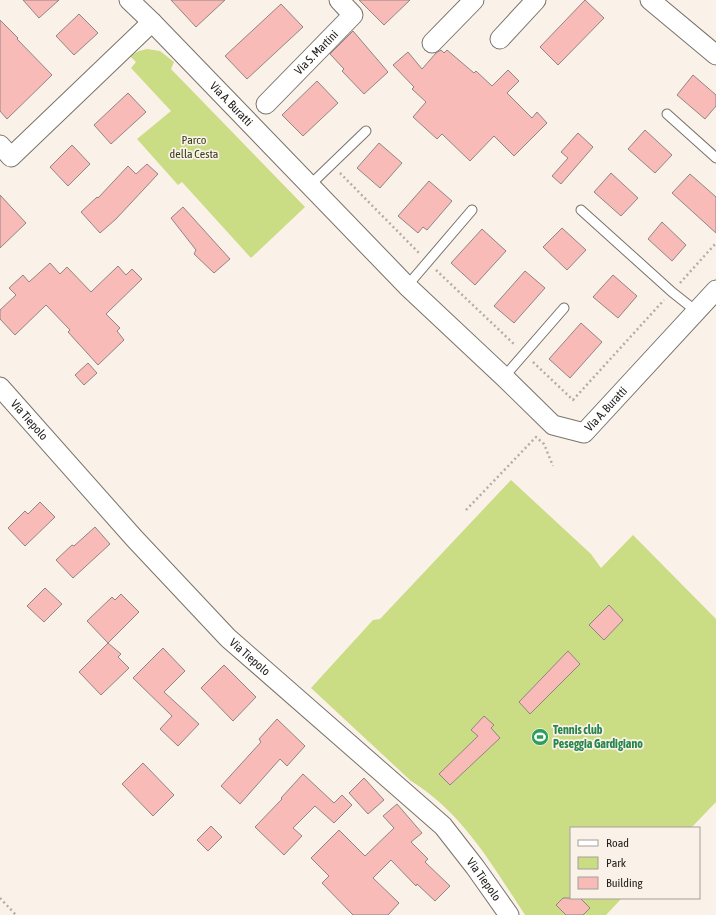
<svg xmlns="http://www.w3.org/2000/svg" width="716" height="915" font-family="'Asap Condensed',sans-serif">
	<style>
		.green { fill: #cadc84 }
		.building { fill: #f8bbb7; stroke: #918583 }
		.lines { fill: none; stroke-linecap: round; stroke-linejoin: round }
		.lane-casing { stroke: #79736a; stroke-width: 11 }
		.street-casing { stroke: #79736a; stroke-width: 21 }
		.path { stroke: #b4ada6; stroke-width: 2.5; stroke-dasharray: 2 3; stroke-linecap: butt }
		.lane { stroke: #fff; stroke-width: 9 }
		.street { stroke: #fff; stroke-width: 19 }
		.labels { text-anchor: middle; stroke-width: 3.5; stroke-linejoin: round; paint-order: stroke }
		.street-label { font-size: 12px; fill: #25221f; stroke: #faf2e9 }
		.park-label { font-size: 12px; fill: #353c16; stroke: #faf2e9 }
		.leisure-label { font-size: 12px; font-weight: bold; fill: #27864d; stroke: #faf2e9; text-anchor: start }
	</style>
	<rect width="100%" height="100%" fill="#faf2e9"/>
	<path class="green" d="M147,49l13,2 14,11 -3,7 134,138 -54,51 -69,-76 -4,3 -41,-46 34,-28 -40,-43 5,-6 -6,-6 9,-5z
		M511,480l80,74 10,14 32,-33 83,84v183l-25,26h-120v70h51l-16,17h-81c-33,-50 -62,-102 -114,-134l-100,-93 62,-68 7,-1z"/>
	<path class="building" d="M23,0h36l-20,18z
		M171,0h54l-29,27z
		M359,0h51l-26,25z
		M585,0l19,18 -46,47 -18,-18z
		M281,4l22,23 -56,52 -22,-23z
		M79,14l19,19 -24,22 -18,-19z
		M0,20l18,18 -1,1 35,36 -45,44 -7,-8z
		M353,31l35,41 -24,22 -22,-23 2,-2 -14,-15z
		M441,50l3,3 3,-3 27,23 2,-2 16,15 16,-16 11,11 -12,12 25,25 5,-6 10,11 -33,33 -20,-20 -24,25 -28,-27 -5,5 -24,-22 13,-15 -14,-13 2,-2 -21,-22 15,-13 14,17 14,-16z
		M693,75l23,20v11l-11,13 -28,-24z
		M317,81l21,22 -35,33 -21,-21z
		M128,93l18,19 -35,32 -17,-19z
		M645,130l27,25 -17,18 -27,-24z
		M578,133l15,14 -32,37 -9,-8 16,-18 -7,-6z
		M379,143l23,20 -22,25 -23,-20z
		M72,145l18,19 -22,22 -18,-19z
		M147,164l11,10 -42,45 -16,14 -19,-21 16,-15 1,1 30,-32 8,8z
		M611,173l27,25 -17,18 -27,-24z
		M690,174l26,23v36l-44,-40z
		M429,181l23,20 -25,29 -4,-3 -5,6 -20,-17z
		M0,195l26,28 -26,25z
		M183,207l47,52 -16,14 -20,-19 2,-4 -25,-32z
		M662,222l24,23 -14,16 -24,-22z
		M562,228l24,22 -19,20 -24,-23z
		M482,229l24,22 -31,34 -24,-22z
		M50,263l10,11 7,-7 24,25 27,-26 8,9 6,-6 10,10 -36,35 14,14 -3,3 7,9 -26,25 -30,-33 2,-2 -24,-25 -31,30 -15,-16v-9l16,-15 -7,-7 14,-13 6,7z
		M525,271l20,17 -31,35 -20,-17z
		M613,275l24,21 -19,22 -25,-21z
		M581,323l21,19 -32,36 -21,-19z
		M88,363l9,10 -13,12 -9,-10z
		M40,502l15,15 -30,29 -17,-18 17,-17 3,3z
		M95,527l15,17 -37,34 -17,-18 16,-15 2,1z
		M45,588l17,16 -18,18 -17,-16z
		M121,594l18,18 -31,31 -21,-22 25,-24 3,3z
		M609,605l14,15 -19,20 -15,-15z
		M108,643l13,11 -3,3 11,11 -28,27 -22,-23z
		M163,648l22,23 -21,21 35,32 -21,22 -18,-17 12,-13 -39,-38z
		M568,651l12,13 -50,50 -11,-12z
		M224,665l32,32 -23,24 -32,-33z
		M484,716l10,9 -3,3 9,10 -50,47 -11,-11 39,-38 -7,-6z
		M277,719l28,27 -18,20 -7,-7 -40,45 -19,-18 40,-44 -2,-3z
		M143,763l31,32 -21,21 -31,-32z
		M303,774l31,29 8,-8 10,10 -18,18 -19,-17 -22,22 9,8 -18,19 -29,-28 27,-28 -1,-1z
		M364,778l20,22 -16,14 -19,-21z
		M397,804l25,29 -11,9 17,17 -3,3 25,24 -15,15 -18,-17 -1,2 -25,-26 -18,18 26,25 -11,12h-35l-31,-32 7,-7 -18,-18 28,-28 26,26 29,-28 -11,-12z
		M211,826l11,11 -14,14 -11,-11z
		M563,898h17l10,10 -7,7h-17l-10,-10z"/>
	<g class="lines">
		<defs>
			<path id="lane" d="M667,114l49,44
				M309,186l57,-55
				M581,210l91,82 24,19
				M407,286l65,-76
				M504,377l60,-69"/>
			<g id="street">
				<path id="s1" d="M129,0l23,22 255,264 97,91 49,48 31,8 132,-143"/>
				<path d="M650,0l66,55"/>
				<path d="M500,39l36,-39"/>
				<path d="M432,43l42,-43"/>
				<path id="s2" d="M266,104l87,-89 -14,-15"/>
				<path d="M0,145l11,12 141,-135"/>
				<path id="s3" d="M0,387l134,151 94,100 215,188 32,41 34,48"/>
			</g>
		</defs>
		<use href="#lane" class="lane-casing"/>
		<use href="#street" class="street-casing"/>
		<path class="path" d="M340,173l80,81
			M436,270l79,75
			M680,283l36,-40
			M533,362l40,38 91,-100
			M466,510l70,-73 8,7 9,22
			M0,898l16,17"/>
		<use href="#lane" class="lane"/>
		<use href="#street" class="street"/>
	</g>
	<defs>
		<symbol id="stadium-disc" viewBox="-11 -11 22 22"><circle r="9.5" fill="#2e9e5b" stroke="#faf2e9"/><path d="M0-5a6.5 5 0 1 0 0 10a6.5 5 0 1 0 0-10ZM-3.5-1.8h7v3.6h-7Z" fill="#fff"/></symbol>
	</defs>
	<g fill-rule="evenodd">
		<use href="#stadium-disc" x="530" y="727" width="20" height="20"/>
	</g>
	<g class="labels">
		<g class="street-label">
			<text dy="4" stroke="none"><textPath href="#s2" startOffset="72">Via S. Martini</textPath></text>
			<text dy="4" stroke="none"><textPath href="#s1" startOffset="146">Via A. Buratti</textPath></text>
			<text dy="4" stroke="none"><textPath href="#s1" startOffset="665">Via A. Buratti</textPath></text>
			<text dy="4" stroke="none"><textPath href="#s3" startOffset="44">Via Tiepolo</textPath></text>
			<text dy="4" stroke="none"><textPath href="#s3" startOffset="368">Via Tiepolo</textPath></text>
			<text dy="4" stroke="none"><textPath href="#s3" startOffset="692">Via Tiepolo</textPath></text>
		</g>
		<g class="park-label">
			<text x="194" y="144">Parco<tspan x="194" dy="14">della Cesta</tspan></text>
		</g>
		<g class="leisure-label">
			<text x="553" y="734">Tennis club<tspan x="553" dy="14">Peseggia Gardigiano</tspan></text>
		</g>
	</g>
	<rect x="570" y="827" width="130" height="72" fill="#faf2e9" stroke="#a59f98"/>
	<rect x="578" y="840" width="20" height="6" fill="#ffffff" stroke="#a59f98"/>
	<text x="606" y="847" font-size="12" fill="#25221f">Road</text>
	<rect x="578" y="857" width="20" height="12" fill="#cadc84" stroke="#a59f98"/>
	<text x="606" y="867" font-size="12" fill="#25221f">Park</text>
	<rect x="578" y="877" width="20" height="12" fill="#f8bbb7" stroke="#a59f98"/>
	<text x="606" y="887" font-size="12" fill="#25221f">Building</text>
</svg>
